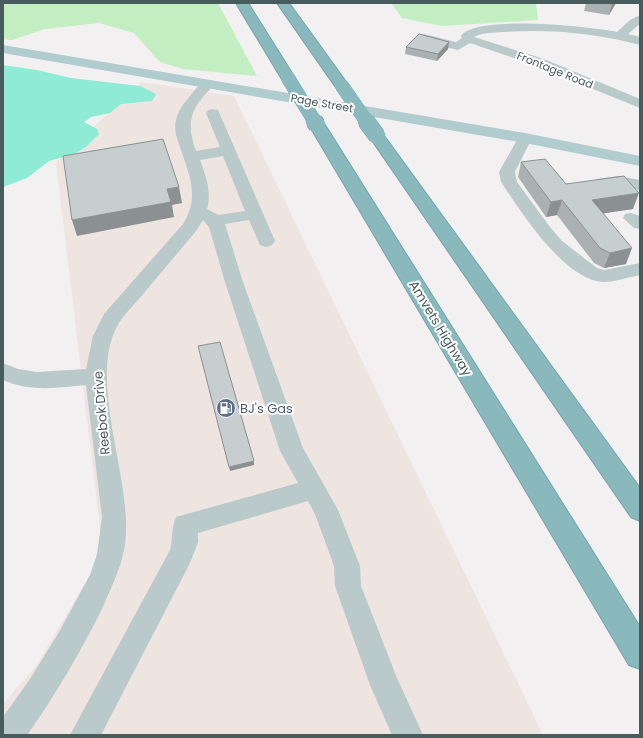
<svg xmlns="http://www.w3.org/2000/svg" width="643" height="738" font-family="Poppins,sans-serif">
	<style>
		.commercial { fill: #eee4e0 }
		.green { fill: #c3eec1 }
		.water { fill: #8fead6 }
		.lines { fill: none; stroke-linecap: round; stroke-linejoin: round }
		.highway-casing { stroke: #75a4a9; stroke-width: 2 }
		.minor { fill: #bac9c9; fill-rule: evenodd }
		.major { fill: #b1ccce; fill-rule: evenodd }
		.highway { fill: #8ab9bd; fill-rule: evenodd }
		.highway-bridge-far1-casing { stroke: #75a4a9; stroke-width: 14; stroke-linecap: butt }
		.highway-bridge-casing { stroke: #75a4a9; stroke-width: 18; stroke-linecap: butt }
		.highway-bridge-far1 { stroke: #8ab9bd; stroke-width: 14 }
		.highway-bridge { stroke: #8ab9bd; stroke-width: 17 }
		.wall { fill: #abb1b3 }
		.shaded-wall { fill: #8b9092 }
		.building { fill: #c7ced0; stroke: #8b9092 }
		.labels { text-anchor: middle; stroke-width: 4; stroke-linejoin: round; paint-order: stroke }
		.far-street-label { font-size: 11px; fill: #495c5d; stroke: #fff }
		.street-label { font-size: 13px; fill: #495c5d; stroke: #fff }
		.service-label { font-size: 13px; fill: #4e5e75; stroke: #fff; text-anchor: start }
	</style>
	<rect width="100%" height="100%" fill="#f3f0f1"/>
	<path class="commercial" d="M142,82l92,14 309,639h-540v-31l33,-38 67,-113 -47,-391z"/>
	<path class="green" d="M3,3h215l39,73 -74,-7 -23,-7 -26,-29 -35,-10 -54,6 -33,11 -9,-1z
		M391,3h145l2,17 -96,6 -40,-8z"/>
	<path class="water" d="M3,65l34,5 34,8 69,8 16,8 -4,7 -31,3 -11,9 -19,4 -7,5 13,7 2,5 -13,13 -12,7 -25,7 -22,17 -24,9z"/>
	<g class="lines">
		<defs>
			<path id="highway" d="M236,3h12l47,75 -2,3 -5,1 -5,-1z
				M277,3h12l60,83 -2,3 -5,1 -5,-1z
				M317,120l5,2 3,3 315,502v42l-11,-4 -320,-540 3,-3z
				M377,131l5,2 258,355v33l-9,-4 -262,-381 3,-3z"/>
		</defs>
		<use href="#highway" class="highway-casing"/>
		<path class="minor" d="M640,15v9l-12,10 12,3v8c-45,-12 -90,-16 -136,-13 -10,1 -22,0 -30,5l70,22 96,40v9l-106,-43 -64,-22 -12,7 -38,-9 -2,-3 2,-3 4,-1 32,8 6,-4 -1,-2c15,-22 130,-9 156,-4l13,-12z
			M208,80l5,1 2,3c-4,5 -9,9 -13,14 -15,18 -13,33 -6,53l24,-4 -14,-34 2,-3 5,-1 5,1 57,131 -3,4 -6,2 -6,-2 -11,-25 -24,4 18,58 60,166 35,62 22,56 1,20 36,92 26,57h-31l-22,-50 -35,-99 -1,-20 -19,-52 -7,-13 -110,32v9l-8,21 -89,172h-31l100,-185c3,-11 1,-22 6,-33l122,-34 -18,-32 -55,-169 -16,-55 -6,-7 -7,11c-17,21 -35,41 -52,62 -8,10 -19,20 -25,30 -34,55 15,158 6,221 -3,22 -14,44 -23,65 -21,42 -45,83 -72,122l-3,4h-24v-18l27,-38 29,-47 31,-57 7,-21 5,-37 -16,-132c-28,3 -56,7 -83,-5v-17l15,6 19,3 49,-3 7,-33 11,-22 79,-90c18,-28 5,-52 -4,-80 -3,-8 -5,-16 -3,-24 2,-9 8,-17 14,-24 5,-6 10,-14 18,-16zM223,156l22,55 -27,4 -11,-6c5,-16 -1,-33 -7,-49z
			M525,134l5,1 2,3 -17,34 2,10 33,45 12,14 35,27 7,2 36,-7v12c-11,2 -25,7 -36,7 -39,-1 -83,-70 -103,-100l-2,-10 19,-34 2,-3z
			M618,176l22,4v10l-22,-4 -15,1 -6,-2 -2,-3 2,-3z
			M631,213l9,3v13l-6,-1 -11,-10 2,-4z"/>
		<path class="major" d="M3,45l522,88 115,23v10l-115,-23 -522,-90z"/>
		<use href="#highway" class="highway"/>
		<defs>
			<path id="highway-bridge-far1" d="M288,78l27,44
				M342,86l25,36"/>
			<path id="highway-bridge" d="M314,121l3,4
				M366,121l11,15"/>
		</defs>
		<use href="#highway-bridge-far1" class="highway-bridge-far1-casing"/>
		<use href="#highway-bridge" class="highway-bridge-casing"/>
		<use href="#highway-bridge-far1" class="highway-bridge-far1"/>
		<use href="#highway-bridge" class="highway-bridge"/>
	</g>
	<path class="wall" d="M586,3h30l-7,12 -25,-4z
		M449,42l-1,7 -11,12 -32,-7 1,-7z
		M521,162l45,22 67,25 -30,4 23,51 -22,4 -10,-5 -37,-48 -11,2 -28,-40z"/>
	<path class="shaded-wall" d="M613,3h3l-7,12 3,-11z
		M449,42l-1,7 -11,12 1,-7z
		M179,187l3,16 -10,2 2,12 -97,19 -5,-16 95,-31z
		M639,193l-6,16 -47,7 6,-16z
		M562,200l-5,15 -11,2 5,-15z
		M632,248l-6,16 -22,4 6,-15z
		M254,461v4l-24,6 -1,-4z"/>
	<path class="building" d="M604,3h9l-1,1z
		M419,34l30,8 -11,12 -32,-7z
		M163,139l16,48 -12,2 4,13 -99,18 -9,-64z
		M545,159l21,25 58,-8 15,17 -47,7 40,48 -22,5 -10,-5 -38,-48 -11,2 -30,-40z
		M220,342l34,119 -25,6 -31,-121z"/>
	<defs>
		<symbol id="fuel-disc" viewBox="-11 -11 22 22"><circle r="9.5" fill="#5c6f8a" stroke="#fff"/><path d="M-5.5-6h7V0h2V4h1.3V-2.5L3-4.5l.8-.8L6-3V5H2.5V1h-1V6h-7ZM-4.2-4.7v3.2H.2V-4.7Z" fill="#fff"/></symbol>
	</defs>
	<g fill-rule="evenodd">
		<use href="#fuel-disc" x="215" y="397" width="22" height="22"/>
	</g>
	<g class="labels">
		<g class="far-street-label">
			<text transform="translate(555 70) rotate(22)" y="4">Frontage Road</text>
			<text transform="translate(322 103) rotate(10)" y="4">Page Street</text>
		</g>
		<g class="street-label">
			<text transform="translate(441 328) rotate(59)" y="5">Amvets Highway</text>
			<text transform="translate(101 413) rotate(-95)" y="5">Reebok Drive</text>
		</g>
		<g class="service-label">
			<text x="240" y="413">BJ's Gas</text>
		</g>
	</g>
	<rect width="643" height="738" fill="none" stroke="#495c5d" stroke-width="8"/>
</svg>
